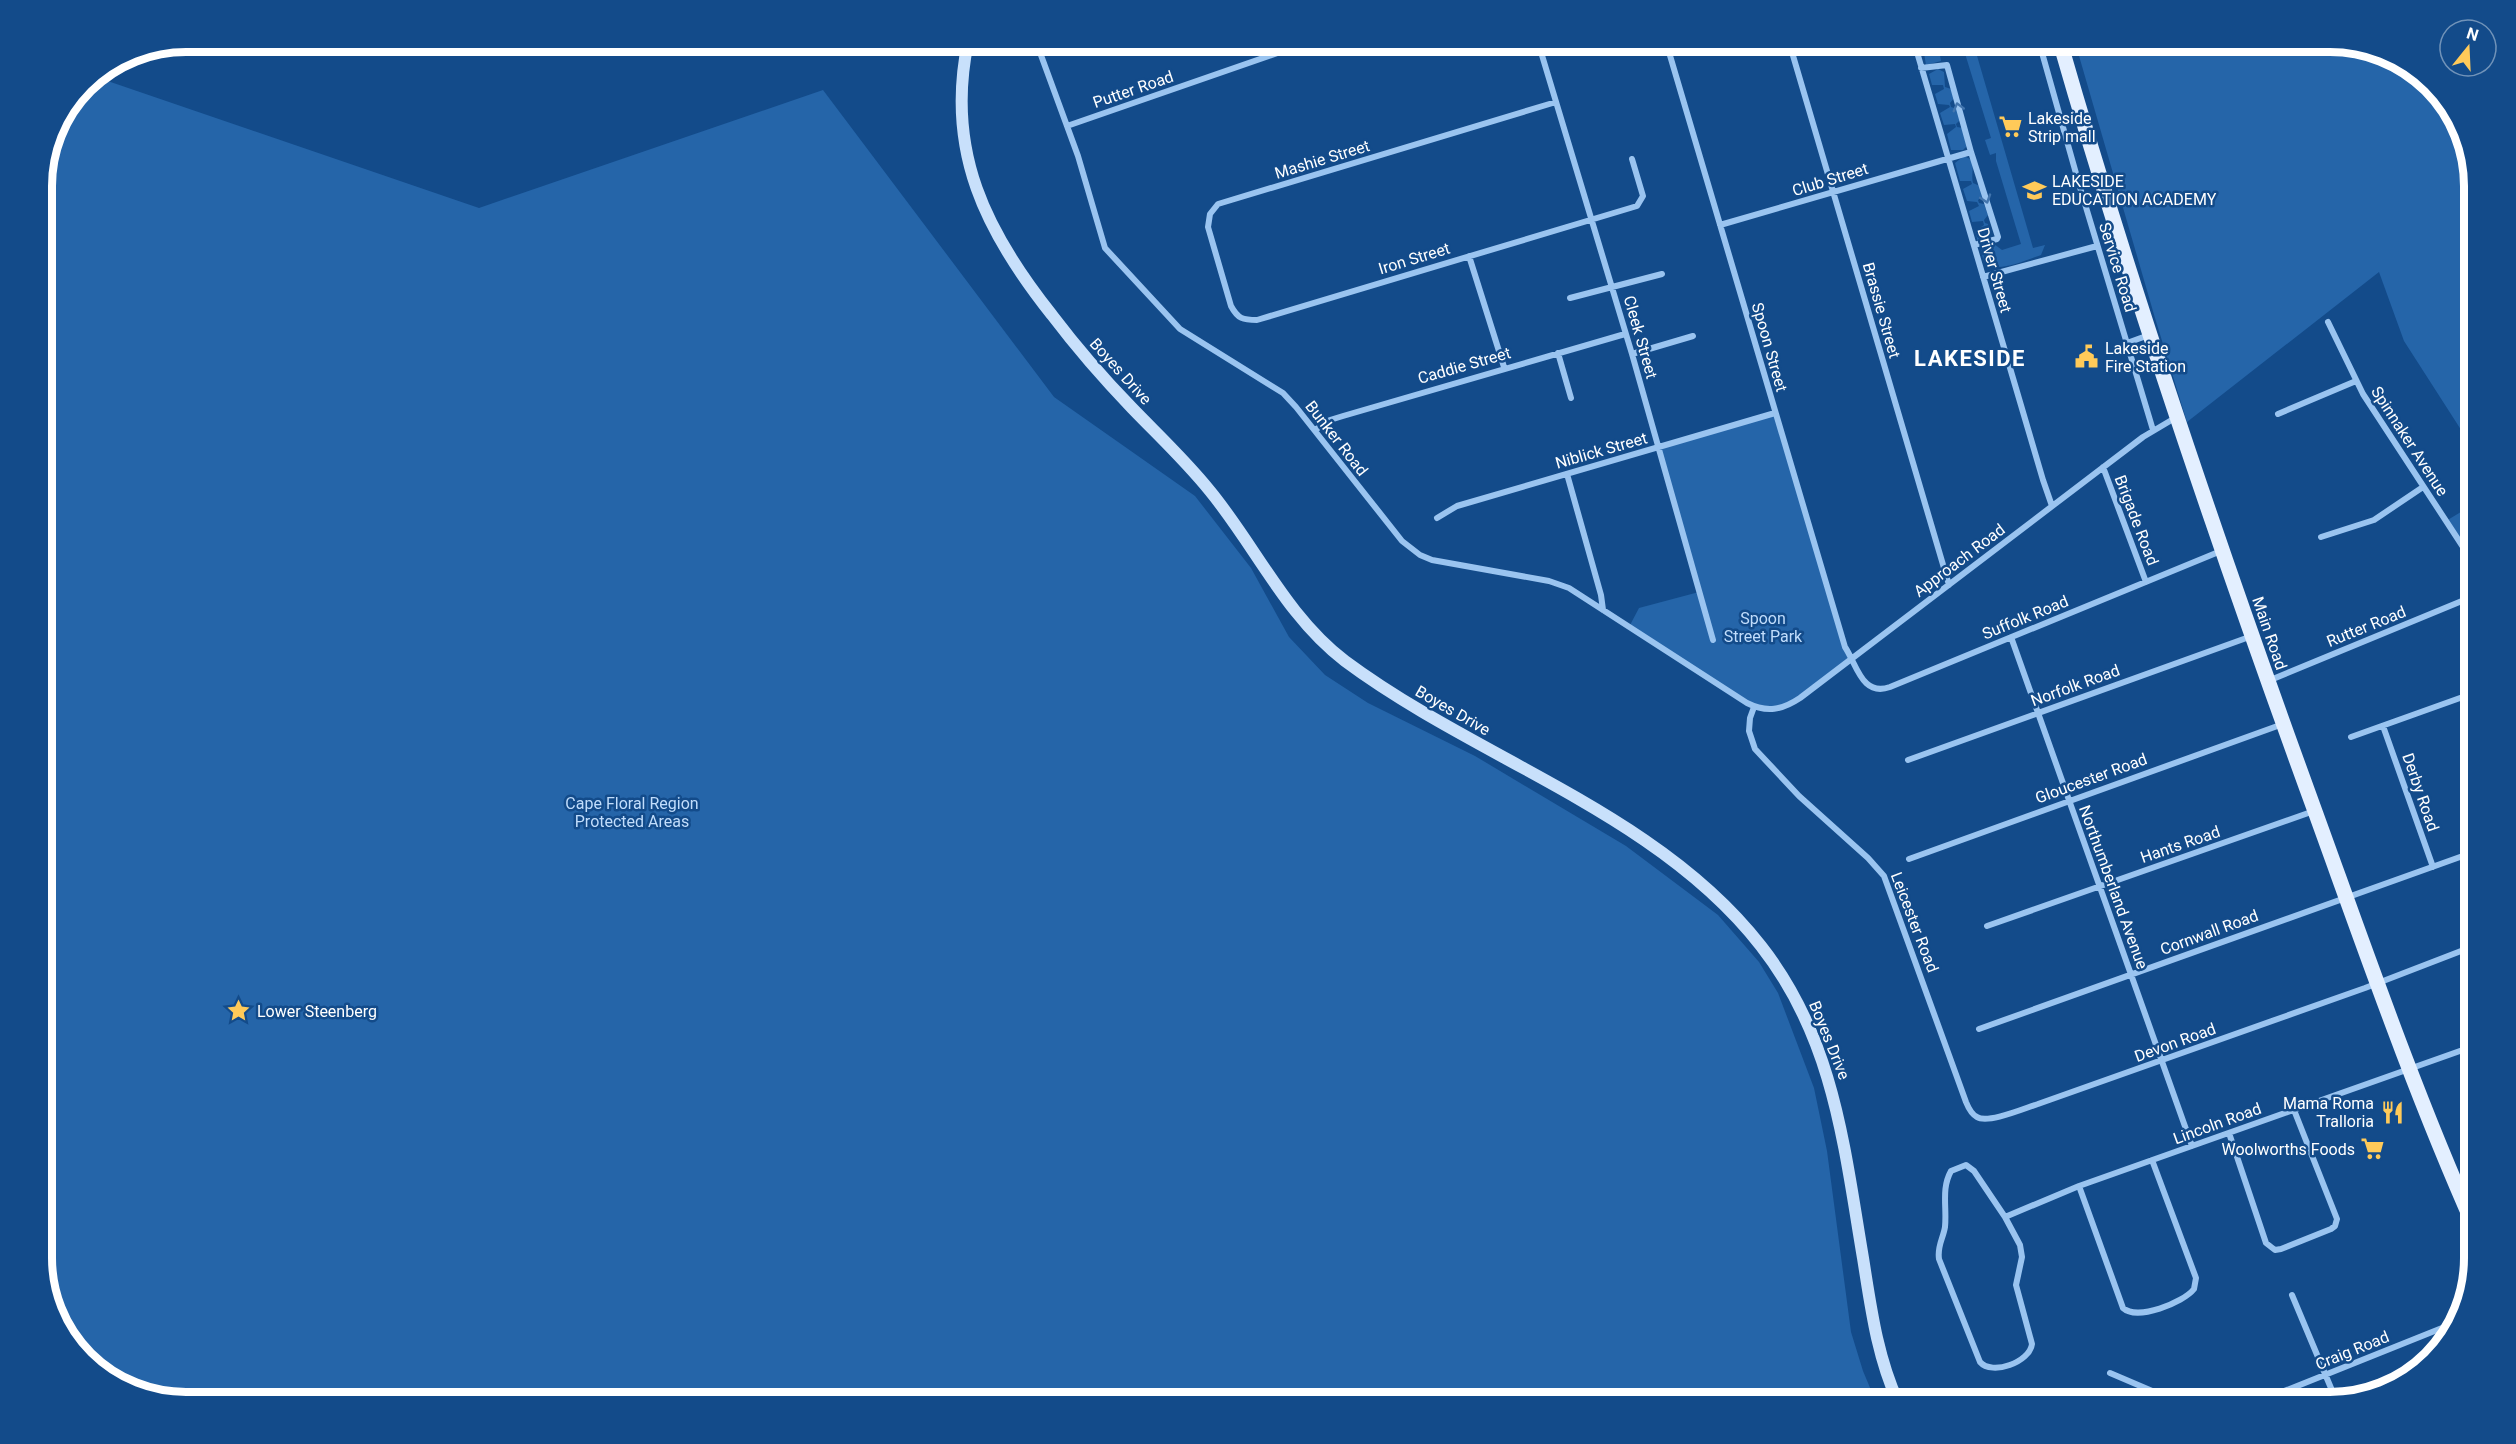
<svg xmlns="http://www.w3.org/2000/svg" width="2516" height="1444" font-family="Roboto,sans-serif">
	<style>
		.green { fill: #2565a9 }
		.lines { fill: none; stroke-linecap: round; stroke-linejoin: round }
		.stream { stroke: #8cbff3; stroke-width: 3 }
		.street { stroke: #9ac4f0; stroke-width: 6 }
		.secondary { stroke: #c8e0fb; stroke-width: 12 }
		.primary { stroke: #e3efff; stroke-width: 15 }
		.oneway { stroke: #4275ae }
		.labels { text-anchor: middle; stroke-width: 5; stroke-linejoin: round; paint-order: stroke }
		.street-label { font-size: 16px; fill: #fff; stroke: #134b8a }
		.poi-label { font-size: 16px; fill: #fff; stroke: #134b8a; text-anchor: start }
		.park-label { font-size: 16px; fill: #c1ddfc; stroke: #134b8a }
		.district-label { font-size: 22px; font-weight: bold; letter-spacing: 1.5px; fill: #fff; stroke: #134b8a }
		.rim { fill: none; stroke: #fff; stroke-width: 8 }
	</style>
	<rect width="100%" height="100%" fill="#134b8a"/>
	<path class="green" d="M1927,42h46l60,206 12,-3 -4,10c-13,4 -46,20 -56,7 -3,-3 -3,-10 -4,-14l13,-4 8,6 19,-6 -25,-83v-8l-6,2 -5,-15 6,-2 -28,-91 -16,4 -1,-3 -7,2 2,11 -15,4 -2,-12z
		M2075,42h255l71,19 53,53 20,63v273l-70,-109 -25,-69 -192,150 -32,-104z
		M1938,69l6,3 1,15 6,2 4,8 -5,6 1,4 6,2 3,11 -4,4 1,3 6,1 4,18 -4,4h-12l-4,-16 9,-7 -1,-3 -11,1 -4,-12 10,-6 -1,-2 -11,-1 -3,-10 9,-5 -1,-4h-11l-3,-11z
		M96,77l383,131 344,-118 231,307 141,99 56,72 38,69 36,38 43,28 107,53 151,90 92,69 41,47 19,31 36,95 13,63 24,181 12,39 13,31h-1690l-72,-19 -52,-53 -20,-63v-1090l11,-46 32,-47z
		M1964,156l8,4c2,8 -1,16 1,23l7,3 2,11 -4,3 1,3 5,1 4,11 -4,5 1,3 3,1 3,12 -13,6 -3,-11 9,-6 -1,-4 -11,1 -3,-11 10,-5 -2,-4 -10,-1 -4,-12 9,-5 -1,-3h-11l-5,-18z
		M1775,413l70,234 7,11 -66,49 -24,3 -133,-83 10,-19 60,-16 -41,-144z
		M2474,504v69l-9,-23 -19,-29z"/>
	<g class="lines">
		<path class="stream" d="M1839,1402l24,-9"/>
		<path class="street" d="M1038,42v5l40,109 27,92 75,81 103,64 13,14 106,134 18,14 12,5 117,21 20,7 178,115c20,10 35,7 53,-5l343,-261 32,-19
			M1538,42l94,312 81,286
			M1666,42l179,605c12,18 17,50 45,40l331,-136
			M1789,42l160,543
			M1914,42l129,438 9,26
			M2039,42l40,142 74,246
			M1556,102l-338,102 -8,10 -2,13 23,79c7,13 12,14 26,14l380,-114 6,-10 -11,-37
			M1067,126l242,-84
			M1971,152l27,85 -1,2 -23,6
			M1720,225l251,-73 -24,-87 -26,3
			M1469,256l35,111
			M1983,277l114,-31
			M1570,298l92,-24
			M2328,322l35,72 102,156 9,23
			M2127,343l22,-8
			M1558,353l13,45
			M1632,354l61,-18
			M2278,414l78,-33
			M1315,430l15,-10 13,-4 282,-82
			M2103,467l43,115
			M1567,474l34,121 2,15
			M1437,518l20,-12 318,-93
			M2321,537l53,-17 49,-33
			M2011,637l181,509
			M2268,681l206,-85
			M2465,696l9,22
			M1754,707l-4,11 -1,13 6,18 44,47 69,62 16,18 82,226c2,5 5,12 11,15 11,7 48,-9 61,-13l327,-116 109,-42
			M2383,726l50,141
			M2351,737l123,-44
			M1908,760l344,-124
			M1909,859l374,-135
			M1987,926l327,-115
			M1979,1029l495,-177
			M2229,1133l37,110 9,7 6,-1 50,-20 4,-3 2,-7 -43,-109
			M1966,1165l8,6 31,46 15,28 2,12 -6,28 16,59c-2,18 -40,32 -52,18l-41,-103c-2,-13 4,-20 6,-32 2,-20 -4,-38 6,-56z
			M2079,1186l44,122c14,13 60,-5 71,-19l2,-11 -44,-118
			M2005,1217l74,-31 395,-140
			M2292,1295l44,105
			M2110,1373l68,29
			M2257,1402l200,-80"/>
		<path class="secondary" d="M968,42c-23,109 18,190 84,273 25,33 51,63 80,93 26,27 54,53 78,83 46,56 76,125 135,170 133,99 313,152 416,285 73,93 83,200 102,312 8,50 14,98 35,144"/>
		<path class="primary" d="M2060,42c75,261 163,517 256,772 50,138 98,277 158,412"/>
	</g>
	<defs><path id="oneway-chevron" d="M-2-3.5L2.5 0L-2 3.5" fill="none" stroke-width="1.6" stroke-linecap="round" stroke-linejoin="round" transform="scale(1.5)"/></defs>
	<g class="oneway">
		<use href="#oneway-chevron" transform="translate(1958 107) rotate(-105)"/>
		<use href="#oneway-chevron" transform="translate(1986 199) rotate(72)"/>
	</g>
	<defs>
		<symbol id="supermarket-bare" viewBox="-9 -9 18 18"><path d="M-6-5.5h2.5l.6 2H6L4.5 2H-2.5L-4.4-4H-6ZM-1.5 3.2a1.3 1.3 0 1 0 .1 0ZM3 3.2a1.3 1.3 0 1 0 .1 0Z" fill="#ffca59" stroke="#134b8a" stroke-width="2.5" paint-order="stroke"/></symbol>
		<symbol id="school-bare" viewBox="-9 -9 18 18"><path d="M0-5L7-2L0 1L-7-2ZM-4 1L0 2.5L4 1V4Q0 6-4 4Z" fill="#ffca59" stroke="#134b8a" stroke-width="2.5" paint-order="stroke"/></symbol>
		<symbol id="civic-bare" viewBox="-9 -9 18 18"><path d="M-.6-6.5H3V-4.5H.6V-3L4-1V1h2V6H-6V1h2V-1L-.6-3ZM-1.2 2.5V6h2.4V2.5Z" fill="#ffca59" stroke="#134b8a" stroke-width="2.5" paint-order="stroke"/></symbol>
		<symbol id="sight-bare" viewBox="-9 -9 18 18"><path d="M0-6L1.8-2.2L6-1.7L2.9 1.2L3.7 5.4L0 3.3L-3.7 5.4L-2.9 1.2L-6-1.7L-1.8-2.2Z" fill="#ffca59" stroke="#134b8a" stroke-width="2.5" paint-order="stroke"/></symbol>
		<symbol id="restaurant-bare" viewBox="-9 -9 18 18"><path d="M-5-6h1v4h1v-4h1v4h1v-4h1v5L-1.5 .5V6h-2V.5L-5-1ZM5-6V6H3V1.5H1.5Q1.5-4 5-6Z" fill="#ffca59" stroke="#134b8a" stroke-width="2.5" paint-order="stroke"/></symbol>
	</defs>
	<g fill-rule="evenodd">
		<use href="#supermarket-bare" x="1994" y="110" width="33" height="33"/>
		<use href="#school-bare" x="2018" y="174" width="33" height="33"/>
		<use href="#civic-bare" x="2070" y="340" width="33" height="33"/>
		<use href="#sight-bare" x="222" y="994" width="33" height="33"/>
		<use href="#restaurant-bare" x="2376" y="1096" width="33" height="33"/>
		<use href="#supermarket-bare" x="2356" y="1132" width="33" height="33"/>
	</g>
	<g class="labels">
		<g class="street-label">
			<text transform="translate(1133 89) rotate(-19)" y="6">Putter Road</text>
			<text transform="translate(1322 159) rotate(-17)" y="6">Mashie Street</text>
			<text transform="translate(1830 179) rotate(-17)" y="6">Club Street</text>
			<text transform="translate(1414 258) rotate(-17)" y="6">Iron Street</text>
			<text transform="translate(2118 267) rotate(73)" y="6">Service Road</text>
			<text transform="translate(1995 270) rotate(74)" y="6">Driver Street</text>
			<text transform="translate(1882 310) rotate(74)" y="6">Brassie Street</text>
			<text transform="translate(1641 337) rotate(74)" y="6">Cleek Street</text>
			<text transform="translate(1770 347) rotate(74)" y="6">Spoon Street</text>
			<text transform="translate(1464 365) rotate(-16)" y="6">Caddie Street</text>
			<text transform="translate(1121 371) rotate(48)" y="6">Boyes Drive</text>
			<text transform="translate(1337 438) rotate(52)" y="6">Bunker Road</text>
			<text transform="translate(2410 441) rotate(57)" y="6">Spinnaker Avenue</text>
			<text transform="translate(1601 450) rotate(-16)" y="6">Niblick Street</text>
			<text transform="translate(2137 520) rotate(69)" y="6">Brigade Road</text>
			<text transform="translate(1959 560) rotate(-37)" y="6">Approach Road</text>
			<text transform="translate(2025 617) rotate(-22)" y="6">Suffolk Road</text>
			<text transform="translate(2366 626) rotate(-22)" y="6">Rutter Road</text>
			<text transform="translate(2270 633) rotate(71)" y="6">Main Road</text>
			<text transform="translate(2075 685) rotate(-20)" y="6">Norfolk Road</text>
			<text transform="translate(1453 710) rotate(30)" y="6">Boyes Drive</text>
			<text transform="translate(2091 778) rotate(-20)" y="6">Gloucester Road</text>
			<text transform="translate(2421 792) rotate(71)" y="6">Derby Road</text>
			<text transform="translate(2180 844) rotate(-19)" y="6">Hants Road</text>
			<text transform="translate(2114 887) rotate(70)" y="6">Northumberland Avenue</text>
			<text transform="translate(1915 922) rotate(69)" y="6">Leicester Road</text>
			<text transform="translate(2209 932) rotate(-20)" y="6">Cornwall Road</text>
			<text transform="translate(1830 1040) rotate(68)" y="6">Boyes Drive</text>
			<text transform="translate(2175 1042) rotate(-20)" y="6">Devon Road</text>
			<text transform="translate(2217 1123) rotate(-20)" y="6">Lincoln Road</text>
			<text transform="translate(2352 1350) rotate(-22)" y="6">Craig Road</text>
		</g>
		<g class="poi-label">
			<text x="2028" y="124">Lakeside<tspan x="2028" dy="18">Strip mall</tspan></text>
			<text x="2052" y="187">LAKESIDE<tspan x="2052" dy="18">EDUCATION ACADEMY</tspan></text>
			<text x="2105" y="354">Lakeside<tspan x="2105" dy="18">Fire Station</tspan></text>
			<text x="257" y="1017">Lower Steenberg</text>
			<text x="2374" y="1109" text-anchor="end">Mama Roma<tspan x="2374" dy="18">Tralloria</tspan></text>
			<text x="2355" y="1155" text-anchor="end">Woolworths Foods</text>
		</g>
		<g class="park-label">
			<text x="1763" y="624">Spoon<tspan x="1763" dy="18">Street Park</tspan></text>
			<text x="632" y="809">Cape Floral Region<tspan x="632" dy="18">Protected Areas</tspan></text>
		</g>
		<g class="district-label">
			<text x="1970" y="366">LAKESIDE</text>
		</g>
	</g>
	<path d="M0 0H2516V1444H0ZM186 52H2330A134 134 0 0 1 2464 186V1258A134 134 0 0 1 2330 1392H186A134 134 0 0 1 52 1258V186A134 134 0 0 1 186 52Z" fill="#134b8a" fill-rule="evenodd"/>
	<path class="rim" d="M186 52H2330A134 134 0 0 1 2464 186V1258A134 134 0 0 1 2330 1392H186A134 134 0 0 1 52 1258V186A134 134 0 0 1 186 52Z"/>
	<g transform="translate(2468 48) rotate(18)"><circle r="28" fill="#134b8a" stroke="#7193b9" stroke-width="1.5"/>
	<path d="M0-4.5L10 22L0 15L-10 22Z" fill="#ffca59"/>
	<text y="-9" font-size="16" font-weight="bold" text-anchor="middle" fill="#ffffff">N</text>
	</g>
</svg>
